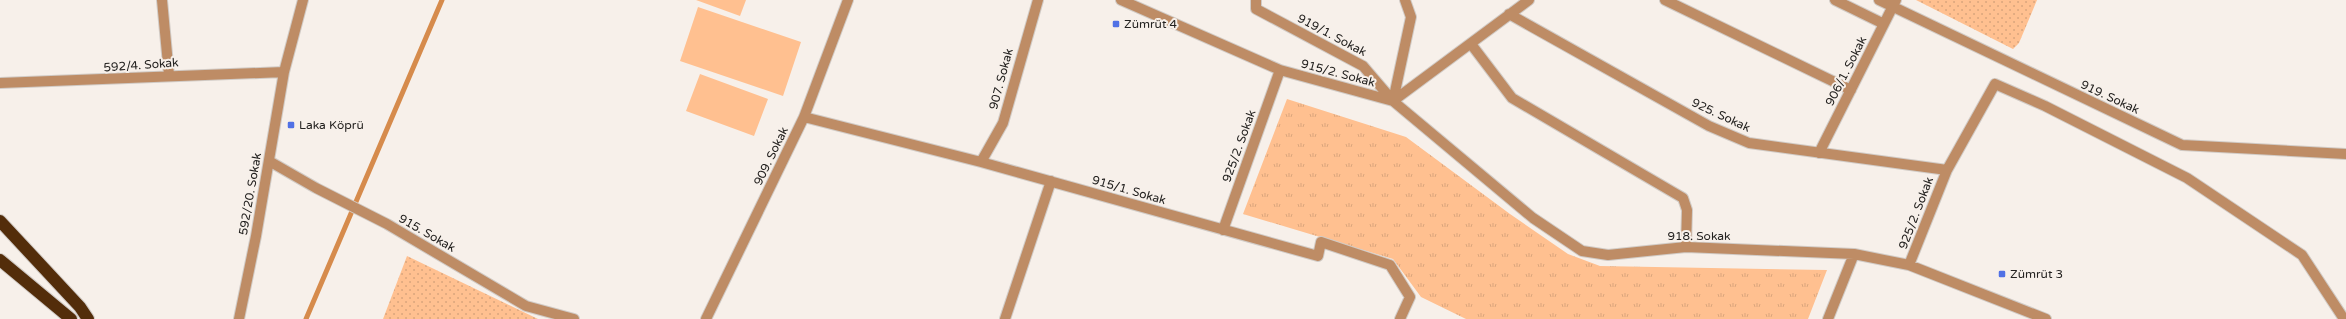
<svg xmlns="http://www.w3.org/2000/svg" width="2346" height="319" font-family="'Varela Round',sans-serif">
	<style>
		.grass { fill: url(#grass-tufts) }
		.park { fill: url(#park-dots) }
		.garden { fill: #ffc090 }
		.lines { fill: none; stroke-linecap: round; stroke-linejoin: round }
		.stream { stroke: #d68b4c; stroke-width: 5 }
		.minor-casing { stroke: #d1cbc6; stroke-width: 12 }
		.highway-casing { stroke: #d1cbc6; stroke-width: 14 }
		.minor { stroke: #be8c65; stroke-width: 10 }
		.highway { stroke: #532d0a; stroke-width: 12 }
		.poi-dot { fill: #5171e5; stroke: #f7f0ea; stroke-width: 1.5 }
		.labels { text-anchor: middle; stroke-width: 4; stroke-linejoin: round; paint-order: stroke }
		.poi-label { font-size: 12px; fill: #242220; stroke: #f7f0ea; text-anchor: start }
		.street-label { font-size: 12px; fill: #242220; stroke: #f7f0ea }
	</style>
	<defs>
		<pattern id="grass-tufts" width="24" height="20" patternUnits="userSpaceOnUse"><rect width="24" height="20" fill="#ffc090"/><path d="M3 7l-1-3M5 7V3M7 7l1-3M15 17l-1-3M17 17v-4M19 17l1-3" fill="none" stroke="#daa57c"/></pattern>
		<pattern id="park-dots" width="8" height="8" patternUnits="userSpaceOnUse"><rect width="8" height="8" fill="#ffc090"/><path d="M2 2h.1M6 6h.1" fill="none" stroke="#daa57c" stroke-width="1.8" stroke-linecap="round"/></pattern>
	</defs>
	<rect width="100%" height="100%" fill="#f7f0ea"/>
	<path class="grass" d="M1287,99l119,38 104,77 58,40 32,12 227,4 -19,49h-342l-45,-22 -28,-38 -150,-45z"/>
	<path class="park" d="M1916,0h121l-18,43 -6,6z
		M407,256l131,63h-155z"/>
	<path class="garden" d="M696,0h50l-6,16z
		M698,7l103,35 -18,54 -103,-35z
		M700,74l68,25 -14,37 -68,-25z"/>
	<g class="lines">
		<path class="stream" d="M306,319l136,-319"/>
		<defs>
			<path id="minor" d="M162,0l7,75
				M1121,0l159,70 113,31
				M1256,0v9l107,57 30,35 140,117 49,33 26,4 78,-8 168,7 55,11 137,54
				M1665,0l186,90
				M1835,0l49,24
				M1879,0l303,145 164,9
				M1509,14l200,112 40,17 198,27
				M1471,44l41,54 171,100 4,12 -1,37
				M0,83l284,-11
				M1393,101l136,-101
				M1393,101l18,-84 -6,-17
				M804,117l177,45 337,94 3,-14 69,23 20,32 -10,22
				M1819,153l77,-153
				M269,161l47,27 71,36 139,82 48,13
				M981,162l22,-39 35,-123
				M1223,230l57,-160
				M1909,265l38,-95 48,-86 50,22 142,72 115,77 42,64
				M239,319l17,-83 28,-164 19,-72
				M706,319l98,-202 44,-117
				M1005,319l46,-138
				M1828,319l26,-65"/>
			<path id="highway" d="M0,221l80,86 8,12
				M0,260l71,59"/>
		</defs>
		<use href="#minor" class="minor-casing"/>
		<use href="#highway" class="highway-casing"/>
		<use href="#minor" class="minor"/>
		<use href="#highway" class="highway"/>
	</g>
	<g class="poi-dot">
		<rect x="1112" y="20" width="8" height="8" rx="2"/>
		<rect x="287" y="121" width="8" height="8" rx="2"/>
		<rect x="1998" y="270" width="8" height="8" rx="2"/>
	</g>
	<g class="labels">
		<g class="poi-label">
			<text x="1124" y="28">Zümrüt 4</text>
			<text x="299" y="129">Laka Köprü</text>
			<text x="2010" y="278">Zümrüt 3</text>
		</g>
		<g class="street-label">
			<text transform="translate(1332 35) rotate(28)" y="4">919/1. Sokak</text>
			<text transform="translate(141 65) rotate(-4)" y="4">592/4. Sokak</text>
			<text transform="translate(1846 71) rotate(-63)" y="4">906/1. Sokak</text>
			<text transform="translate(1338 73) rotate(15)" y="4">915/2. Sokak</text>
			<text transform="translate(1001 79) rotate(-75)" y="4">907. Sokak</text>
			<text transform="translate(2110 97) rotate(25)" y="4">919. Sokak</text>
			<text transform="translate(1721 115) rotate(25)" y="4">925. Sokak</text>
			<text transform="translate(1239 146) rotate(-70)" y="4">925/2. Sokak</text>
			<text transform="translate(771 156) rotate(-64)" y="4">909. Sokak</text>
			<text transform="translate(1129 190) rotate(16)" y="4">915/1. Sokak</text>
			<text transform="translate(250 194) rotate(-80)" y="4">592/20. Sokak</text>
			<text transform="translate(1916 213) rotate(-69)" y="4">925/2. Sokak</text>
			<text transform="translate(427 233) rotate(30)" y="4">915. Sokak</text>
			<text x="1699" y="240">918. Sokak</text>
		</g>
	</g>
</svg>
